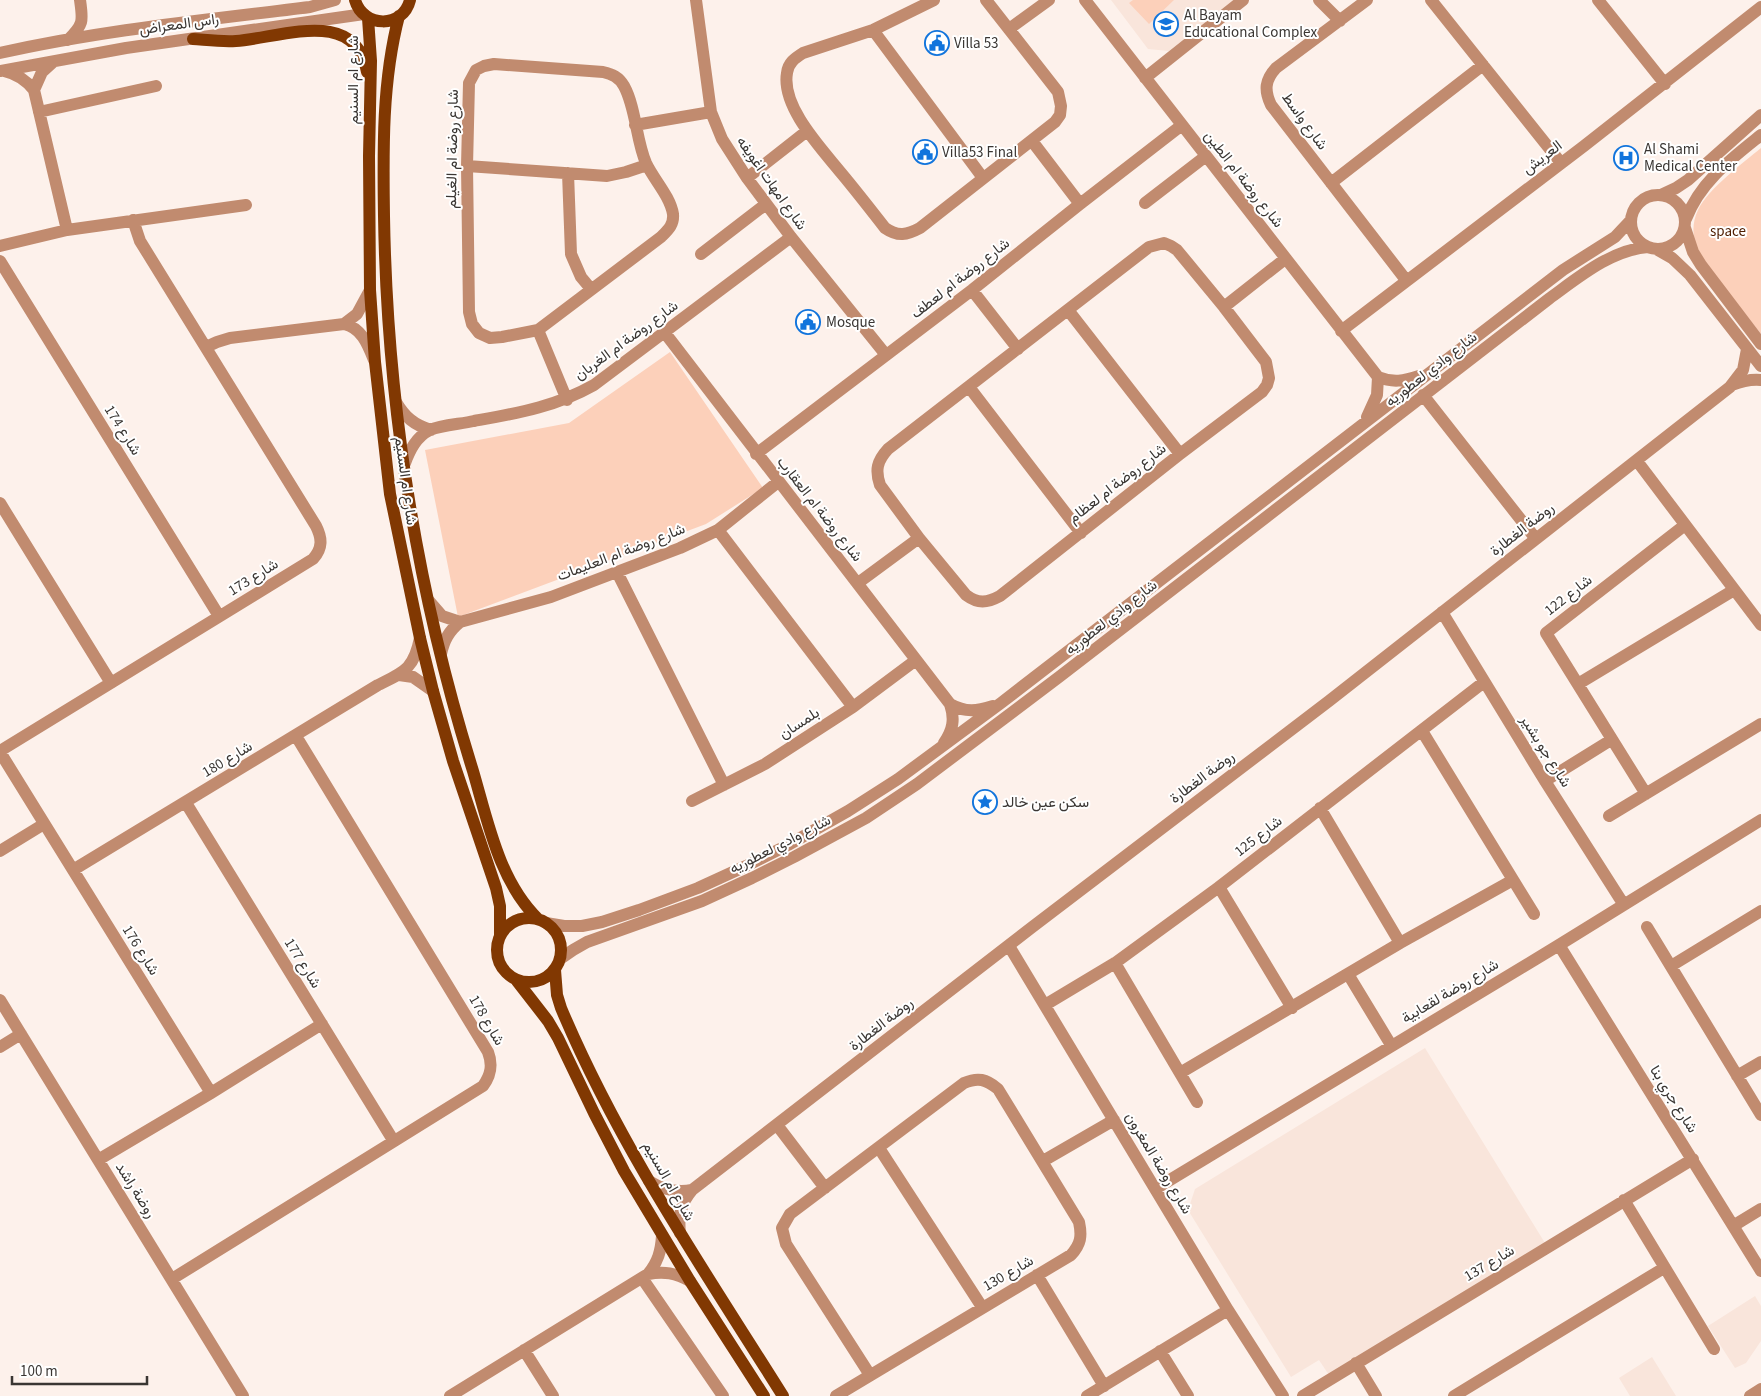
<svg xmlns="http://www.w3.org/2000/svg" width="1761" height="1396" font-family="'Source Sans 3',Vazirmatn,sans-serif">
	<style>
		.built { fill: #f9e5db }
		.green { fill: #fcd0ba }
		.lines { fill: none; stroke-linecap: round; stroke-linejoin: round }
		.minor { stroke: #c18b6f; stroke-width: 12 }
		.major { stroke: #813802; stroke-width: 12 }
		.labels { text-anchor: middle; stroke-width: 4; stroke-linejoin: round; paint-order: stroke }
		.poi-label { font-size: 15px; fill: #3a3633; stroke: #fff; text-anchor: start }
		.street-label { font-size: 15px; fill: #3a3633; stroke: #fff }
		.park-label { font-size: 15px; fill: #4e1d00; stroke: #fff }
	</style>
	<rect width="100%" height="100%" fill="#fdf1eb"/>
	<path class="built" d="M1111,0h124l-66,51 -21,-2z
		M1425,1048l120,195 -216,132 -10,-15 -28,17 -103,-167 7,-21z
		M1755,1296l6,10v35l-15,22 -11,5 -27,-42z
		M1652,1357l24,39h-46l-11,-18z"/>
	<path class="green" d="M1133,0h41l-25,24 -20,-21z
		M1761,148v186c-11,-14 -23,-28 -34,-42 -19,-23 -44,-50 -29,-82 10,-21 45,-47 63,-62z
		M670,352l93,136 -57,36 -248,93 -33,-167 144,-27z"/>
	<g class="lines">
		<path class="minor" d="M696,0l15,112 11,27 25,39 44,59 95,118
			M934,0l-61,30 -70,23c-8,5 -15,10 -16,20 -6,34 35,76 55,101 15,18 29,36 43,54 13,9 22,7 35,0l135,-106 5,-7 1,-9 -3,-14 -72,-92
			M1085,0l293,377c15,6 26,4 41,-1
			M1319,0l21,21
			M1367,0l-91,68c-11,12 -12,22 -5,37l135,175
			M1431,0l130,163
			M1598,0l67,84
			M1009,29l40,-29
			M873,30l110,148
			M68,40c16,-16 15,-19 12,-40
			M0,53c102,-23 206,-33 310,-46l25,-7
			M494,64l109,8c9,2 16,5 21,14 12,22 12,54 22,77 8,17 24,33 27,51 1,11 -5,16 -12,23l-123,93 -36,7 -12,1 -11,-5 -7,-9 -3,-12 -2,-146 2,-83 7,-13 8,-4z
			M0,71l126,-23 238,-34
			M4,71c13,3 22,9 30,19l33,140
			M1145,78l98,-78
			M34,90l8,-18 11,-10
			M39,112l117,-26
			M635,125l76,-13
			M1032,141l48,63
			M467,166l140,10 19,-4 21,-7
			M568,173l3,81 10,23 10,12
			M747,178l60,-47
			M1331,183l152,-118
			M1661,195l15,-7 12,-8 73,-65
			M1631 222a27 27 0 1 1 54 0a27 27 0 1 1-54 0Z
			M1145,203l61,-47
			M1686,219c14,-37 45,-60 75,-84
			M1685,228l8,24 8,13 60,79
			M1164,243l7,3 6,4 47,57 42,55 3,16 -2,7 -5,7 -82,62 -180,142c-13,7 -22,8 -34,-1l-47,-57 -39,-53c-5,-15 -3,-24 8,-36l261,-202z
			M0,246l67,-16 179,-25
			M1658,250l14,8 18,17 71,91
			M701,254l65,-50
			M0,261l219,355
			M972,290l46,59
			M1224,307l61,-48
			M1068,310l112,144
			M344,324l13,-10 13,-24
			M538,330l29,70
			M1341,331l243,-185 177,-139
			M665,333l285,371c5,15 3,26 -6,39
			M206,347l11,-5 13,-4 114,-14c18,4 24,21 30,36
			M1732,385c10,-4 18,-6 29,-5
			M969,387l112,146
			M1423,395l113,144
			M396,402c9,15 18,23 35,28
			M1367,417l10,-22 1,-18
			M756,454l216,-164 108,-86 102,-79
			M1637,461l124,164
			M405,463c5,-13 11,-26 25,-33 11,-5 31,-6 44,-9 44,-8 81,-14 120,-36l197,-148
			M0,503l111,180
			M718,530l135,177
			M617,572l107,213
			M858,583l61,-45
			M429,601l13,15 18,6
			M1442,612l103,169 79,124
			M441,654c3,-14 8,-23 19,-32l91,-25 129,-49 38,-18 60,-48
			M399,675l14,2 20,14
			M1578,684l156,-94
			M950,704c16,9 27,7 43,2
			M1422,731l112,183
			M0,751l313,-192c10,-11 9,-21 3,-33l-176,-285 -7,-21
			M0,752l211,341
			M1545,781l66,-41
			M1646,794l-100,-161 139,-108
			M692,801l73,-37 88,-57 63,-47
			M186,803l207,337
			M1320,808l80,135
			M1609,816l152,-92
			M0,851l44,-27
			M73,870l305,-185c26,-13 36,-16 42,-47
			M1219,887l73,121
			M546,923l18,3h18l20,-4 37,-12 59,-22 48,-22 42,-21 60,-34 50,-32 103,-76 562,-433 52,-33 16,-17
			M1647,927l114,188
			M1559,945l202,326
			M1009,946l219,364 55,86
			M560,959l13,-9 14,-8 115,-41 50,-23 42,-21 72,-39 51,-34 142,-107 491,-379c29,-21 61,-48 98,-51
			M1115,963l82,139
			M1671,966l90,-55
			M1348,974l43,71
			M0,1000l243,396
			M1045,1005l70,-42 104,-76 265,-205
			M0,1047l21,-13
			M1180,1073l220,-130 113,-63
			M1737,1076l24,-14
			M777,1125l48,63
			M879,1148l103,159
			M98,1160l113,-67 111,-69
			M1043,1161l71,-41
			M649,1181c14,9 27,12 43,9
			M1155,1189l404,-244 202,-125
			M1624,1200l90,149
			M1733,1226l28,-17
			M680,1233c-2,-18 1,-30 12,-43l339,-262 298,-227 401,-314 13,-17 4,-21
			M648,1274c16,-3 28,-1 42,7
			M1037,1275l67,111
			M642,1278l81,118
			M172,1279l311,-193c8,-11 10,-21 5,-34l-192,-316
			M524,1350l29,46
			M1160,1351l28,45
			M1356,1363l20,33
			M450,1396l198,-122c10,-12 13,-23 14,-38
			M836,1396l235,-141c10,-11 11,-19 8,-33l-81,-133c-12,-10 -20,-12 -34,-6l-174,131 -8,14 4,16 84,131
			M1087,1396l141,-86
			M1303,1396l390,-237
			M1454,1396l210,-128
			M1750,1396l11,-7"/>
		<path class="major" d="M355,0c8,28 48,29 55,0
			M399,16c-17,65 -16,134 -15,200 3,187 33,376 89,555 15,51 26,110 65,148
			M368,18l3,43 -2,95 1,134 5,72 15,132 30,144 13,53 20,70 43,127 4,18v29
			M193,39c14,1 29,3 43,2 44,-3 120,-35 131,31
			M497 950a32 32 0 1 1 64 0a32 32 0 1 1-64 0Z
			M555,970l2,25 4,13c58,138 143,262 222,388
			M517,981l31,40 10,17 36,75 30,58 66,110 74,115"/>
	</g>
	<defs>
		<symbol id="school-ring" viewBox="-11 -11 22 22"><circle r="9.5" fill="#fff" stroke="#1174dc" stroke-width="1.5"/><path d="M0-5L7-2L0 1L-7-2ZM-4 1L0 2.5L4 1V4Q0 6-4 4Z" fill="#1174dc"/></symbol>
		<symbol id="civic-ring" viewBox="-11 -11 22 22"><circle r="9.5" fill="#fff" stroke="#1174dc" stroke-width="1.5"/><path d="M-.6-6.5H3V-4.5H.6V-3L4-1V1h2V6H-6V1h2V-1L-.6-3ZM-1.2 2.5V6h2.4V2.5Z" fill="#1174dc"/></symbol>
		<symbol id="hospital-ring" viewBox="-11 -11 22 22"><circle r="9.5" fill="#fff" stroke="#1174dc" stroke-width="1.5"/><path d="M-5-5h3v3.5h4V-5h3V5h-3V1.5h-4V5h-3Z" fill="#1174dc"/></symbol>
		<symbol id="sight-ring" viewBox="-11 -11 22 22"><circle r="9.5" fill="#fff" stroke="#1174dc" stroke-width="1.5"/><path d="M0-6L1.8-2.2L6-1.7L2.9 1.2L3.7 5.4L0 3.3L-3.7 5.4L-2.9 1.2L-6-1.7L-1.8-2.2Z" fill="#1174dc"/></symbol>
	</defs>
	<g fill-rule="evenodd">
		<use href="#school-ring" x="1152" y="10" width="28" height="28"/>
		<use href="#civic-ring" x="923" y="29" width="28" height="28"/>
		<use href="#civic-ring" x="911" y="138" width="28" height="28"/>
		<use href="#hospital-ring" x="1612" y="144" width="28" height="28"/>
		<use href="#civic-ring" x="794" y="308" width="28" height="28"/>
		<use href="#sight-ring" x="971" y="788" width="28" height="28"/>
	</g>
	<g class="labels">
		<g class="poi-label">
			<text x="1184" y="20">Al Bayam<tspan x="1184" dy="17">Educational Complex</tspan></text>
			<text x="954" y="48">Villa 53</text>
			<text x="1644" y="154">Al Shami<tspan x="1644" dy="17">Medical Center</tspan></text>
			<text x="942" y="157">Villa53 Final</text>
			<text x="826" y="327">Mosque</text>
			<text x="1002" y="807">سكن عين خالد</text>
		</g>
		<g class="street-label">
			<text transform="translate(179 24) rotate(-8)" y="5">راس المعراض</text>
			<text transform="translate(353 80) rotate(-90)" y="5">شارع ام السنيم</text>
			<text transform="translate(1305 121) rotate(54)" y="5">شارع واسط</text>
			<text transform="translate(452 149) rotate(-89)" y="5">شارع روضة ام الغيلم</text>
			<text transform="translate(1542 157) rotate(-37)" y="5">العريش</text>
			<text transform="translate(1244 179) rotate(52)" y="5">شارع روضة ام الطين</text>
			<text transform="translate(772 183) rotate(55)" y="5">شارع امهات اغويفه</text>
			<text transform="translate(960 278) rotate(-38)" y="5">شارع روضة ام لعطف</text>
			<text transform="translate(626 340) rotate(-36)" y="5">شارع روضة ام الغربان</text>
			<text transform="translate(1431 369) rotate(-38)" y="5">شارع وادي لعطوريه</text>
			<text transform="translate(123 430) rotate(58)" y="5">شارع 174</text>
			<text transform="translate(406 481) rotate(82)" y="5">شارع ام السنيم</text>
			<text transform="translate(1117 483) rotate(-38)" y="5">شارع روضة ام لعظام</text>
			<text transform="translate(820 509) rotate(52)" y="5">شارع روضة ام العقارب</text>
			<text transform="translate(1522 529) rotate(-38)" y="5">روضة الغطارة</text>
			<text transform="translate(621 552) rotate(-21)" y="5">شارع روضة ام العليمات</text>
			<text transform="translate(253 577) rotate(-32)" y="5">شارع 173</text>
			<text transform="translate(1568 595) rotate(-38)" y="5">شارع 122</text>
			<text transform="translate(1111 617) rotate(-38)" y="5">شارع وادي لعطوريه</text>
			<text transform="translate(799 723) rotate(-33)" y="5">بلمسان</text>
			<text transform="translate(1546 751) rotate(58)" y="5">شارع جو بشير</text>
			<text transform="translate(227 759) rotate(-31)" y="5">شارع 180</text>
			<text transform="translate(1202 777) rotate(-37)" y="5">روضة الغطارة</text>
			<text transform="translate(1258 836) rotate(-38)" y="5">شارع 125</text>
			<text transform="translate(780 844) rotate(-27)" y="5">شارع وادي لعطوريه</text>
			<text transform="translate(141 950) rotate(58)" y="5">شارع 176</text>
			<text transform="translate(303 963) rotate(58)" y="5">شارع 177</text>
			<text transform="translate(1450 991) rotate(-31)" y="5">شارع روضة لقعابية</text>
			<text transform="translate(487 1020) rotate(60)" y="5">شارع 178</text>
			<text transform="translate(881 1024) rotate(-38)" y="5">روضة الغطارة</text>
			<text transform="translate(1674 1099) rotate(58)" y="5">شارع جري بنا</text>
			<text transform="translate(1159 1163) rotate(59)" y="5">شارع روضة المغرون</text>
			<text transform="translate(669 1181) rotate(60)" y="5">شارع ام السنيم</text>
			<text transform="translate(136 1190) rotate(58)" y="5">روضة راشد</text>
			<text transform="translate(1489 1263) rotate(-31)" y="5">شارع 137</text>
			<text transform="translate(1008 1273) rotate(-30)" y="5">شارع 130</text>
		</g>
		<g class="park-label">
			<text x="1728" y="236">space</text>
		</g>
	</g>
	<path d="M12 1376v8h135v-8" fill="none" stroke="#3a3633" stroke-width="2.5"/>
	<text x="20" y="1376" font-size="15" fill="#3a3633" stroke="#ffffff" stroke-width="4" paint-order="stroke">100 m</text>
</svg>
